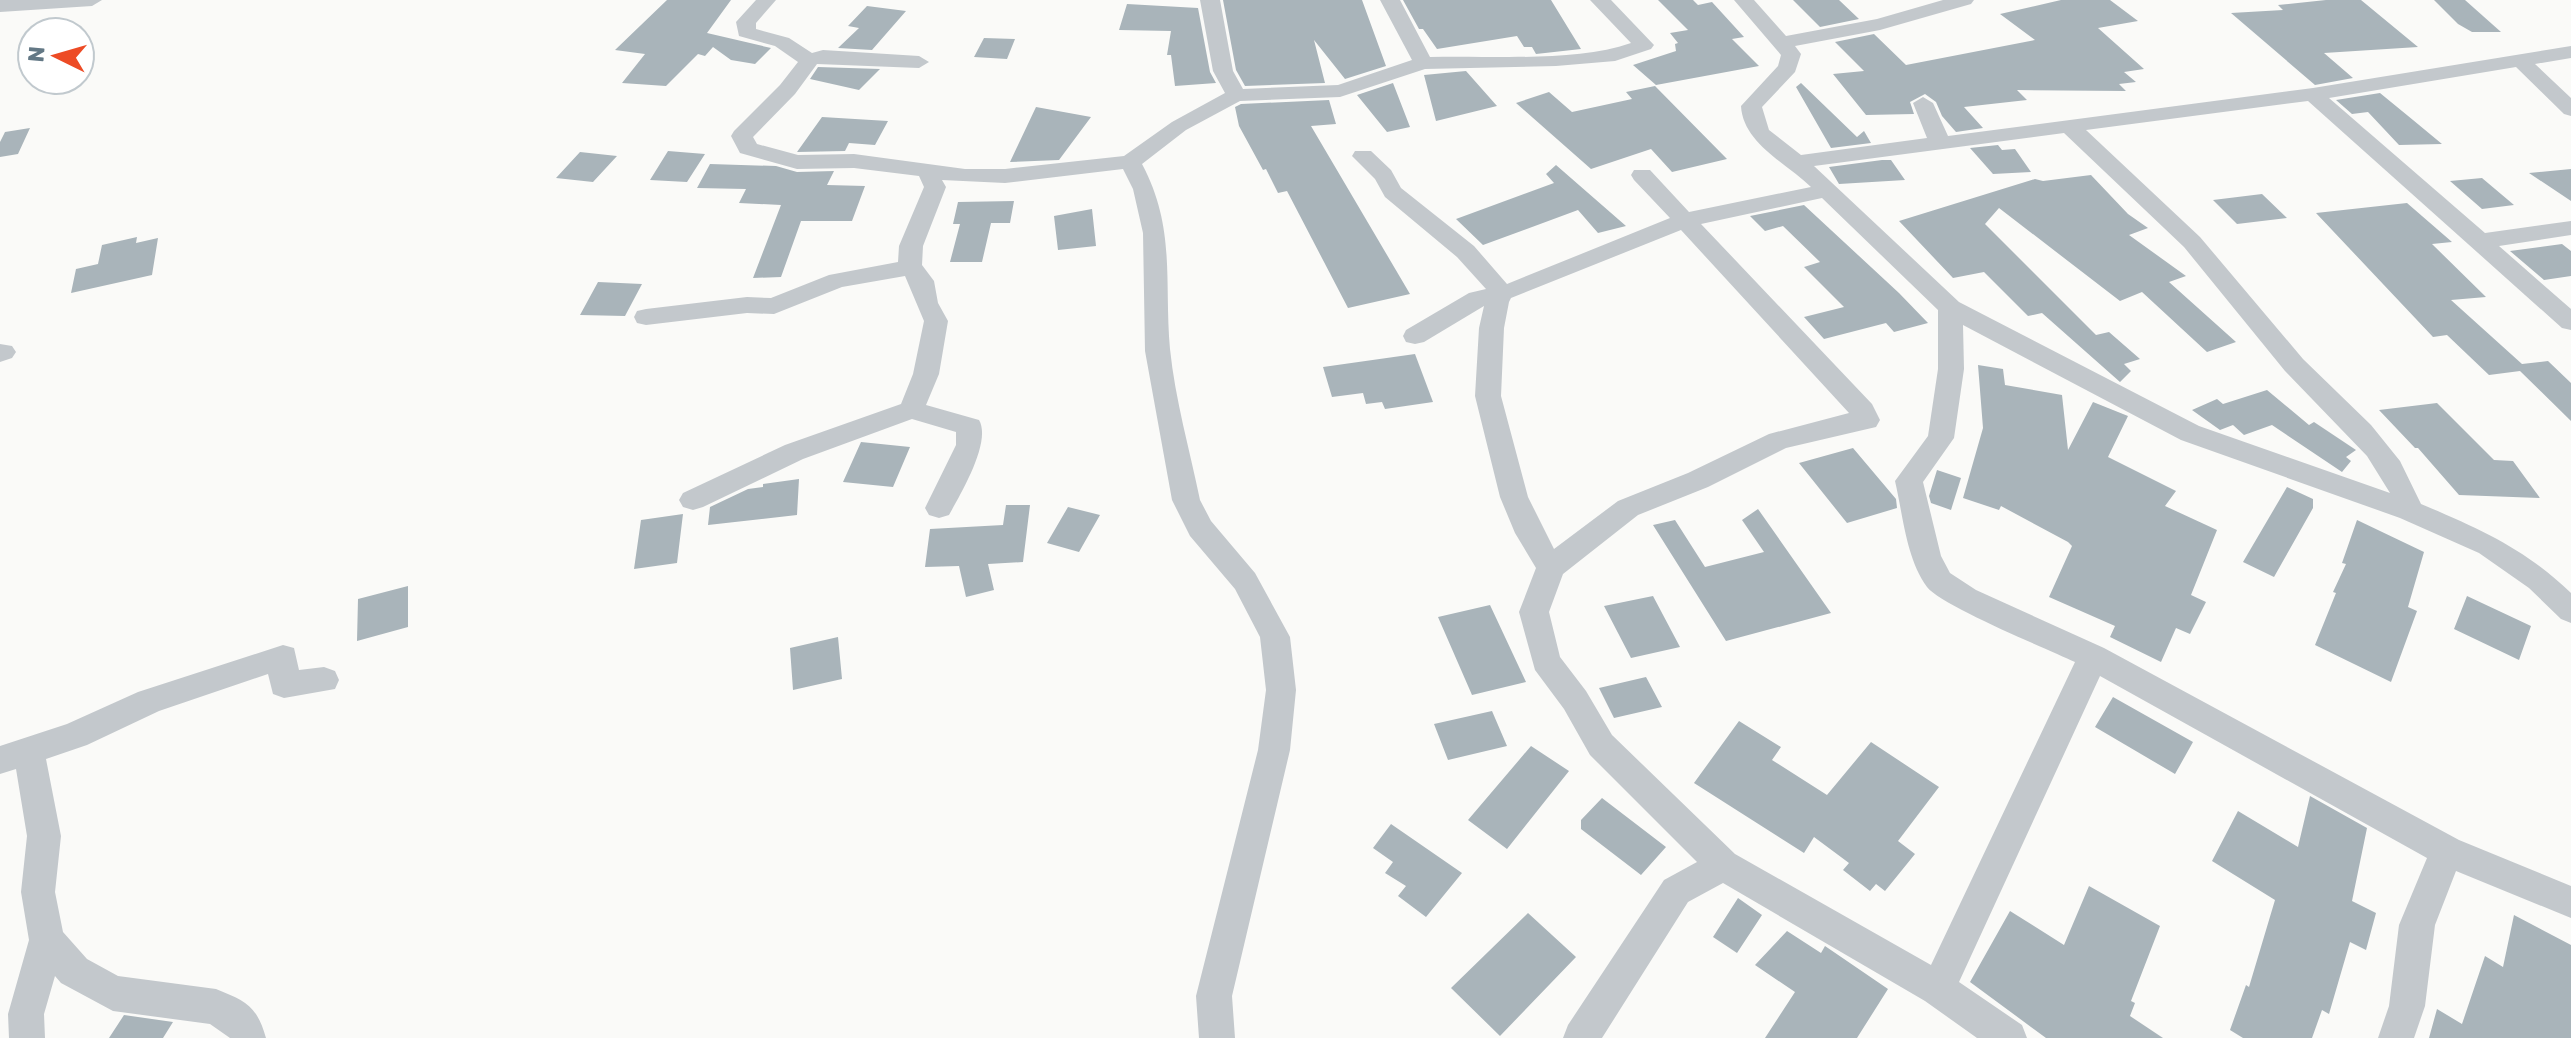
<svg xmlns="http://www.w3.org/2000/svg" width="2571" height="1038" font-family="Rubik,sans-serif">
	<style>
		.building { fill: #a9b4ba }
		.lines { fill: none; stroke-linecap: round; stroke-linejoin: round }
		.minor { fill: #c3c8cc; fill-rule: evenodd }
	</style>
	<rect width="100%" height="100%" fill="#fafaf8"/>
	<path class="building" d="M667,0h64l-24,33 64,15 -16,16 -24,-4 -18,-13 -8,9 -7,-2 -32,32 -44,-3 23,-29 -30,-4z
		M1223,0h139l24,66 -41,13 -31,-39 11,43 -80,3 -9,-16z
		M1403,0h148l30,49 -45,5 -4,-7h-8l-7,-11 -80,13 -14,-20h-4z
		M1658,0h35l5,5 14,-3 32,35 -12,2 27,27 -103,19 -23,-20 43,-14 -1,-7 3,-1 -8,-10 18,-3z
		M1793,0h46l20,19 -39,8z
		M2061,0h49l28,21 -40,7 46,41 -20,3 12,10 -17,2 7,7 -109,-1 10,10 -63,7 19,21 -27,4 -14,-16 -6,-14 -11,-8 -15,8 4,12 -48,1 -33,-41 31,-3 -29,-29 39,-8 32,31 129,-25 -35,-26z
		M2326,0h35l57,47 -94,6 29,25 -38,7 -84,-72 52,-3 -5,-5z
		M2434,0h31l36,32h-29l-14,-8z
		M1127,4l71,4 12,64 6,11 -41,3 -4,-31h-4l4,-24 -52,-1z
		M867,6l39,5 -34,39 -34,-2 21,-20 -11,-2z
		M984,38l31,1 -8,20 -33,-2z
		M818,67l62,2 -21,21 -49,-11z
		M1466,71l31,35 -61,15 -12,-46z
		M1393,83l17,44 -23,5 -30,-37z
		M1801,83l56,54 7,-6 7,12 -40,5 -35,-61z
		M1655,86l72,73 -55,13 -21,-23 -60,20 -75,-66 33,-11 23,20 60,-13 -6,-7z
		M2380,93l33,27 29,24 -43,1 -31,-33 -16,2 -16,-14z
		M1329,100l7,24 -25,2 99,168 -62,14 -61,-117 -9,2 -12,-24 -3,1 -24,-44 -4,-19 6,-3z
		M1036,107l55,10 -32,43 -49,2z
		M822,117l66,4 -13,24 -26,-2 -4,8 -48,1z
		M30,128l-12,26 -18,3v-15l5,-10z
		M1998,145l4,5 13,-1 16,23 -38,2 -23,-26z
		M668,151l37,3 -18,28 -37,-2z
		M580,152l37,4 -24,26 -37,-4z
		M1882,160h9l14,20 -66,4 -10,-17z
		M710,164l66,2 21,6 37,-1 -7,14 38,1 -13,35h-51l-20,56 -28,1 28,-73 -42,-2 7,-14 -49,-1z
		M1556,165l70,61 -28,7 -20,-23 -95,35 -27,-26 98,-36 -8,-9z
		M2571,169v32l-42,-28z
		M2091,175l37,39 20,14 -19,7 57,41 -17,6 67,60 -29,10 -65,-60 -22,9 -121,-93 -14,16 111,111 13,-3 31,27 -16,5 7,7 -11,11 -78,-69 -14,3 -44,-44 -31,6 -54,-57 136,-42 8,2z
		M2482,178l32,27 -32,4 -32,-28z
		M2262,194l25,24 -50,6 -24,-24z
		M1014,201l-4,22h-19l-9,39h-32l10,-38h-7l5,-22z
		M2407,203l45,39 -20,2 54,53 -35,3 71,64 26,-3 23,22v38l-51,-50 -31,4 -42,-40 -14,2 -117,-124z
		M1804,205l95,88 29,30 -34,9 -8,-9 -62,16 -20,-22 40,-10 -40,-40 16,-5 -37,-36 -18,5 -15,-15z
		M1092,209l4,37 -38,4 -4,-34z
		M137,237l-1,6 22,-5 -6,37 -81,18 5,-24 22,-5 4,-19z
		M2562,244l9,7v25l-27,4 -34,-29z
		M598,282l44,2 -17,32 -45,-1z
		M1415,354l18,48 -48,7 -3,-7 -16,2 -3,-11 -31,4 -9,-30z
		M1978,365l25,4 2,16 57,10 6,55 25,-48 35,14 -20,41 68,34 -11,15 52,24 -26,65 15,7 -16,32 -14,-6 -15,34 -51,-25 5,-11 -66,-29 23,-51 -4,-4 -67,-36 -2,4 -36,-12 20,-70z
		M2267,390l42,35 5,-3 42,28 -10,7 5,4 -9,11 -70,-47 -28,10 -11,-10 -13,5 -28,-20 25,-11 6,5z
		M2437,403l57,57 19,1 27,37 -81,-3 -41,-47h-3l-36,-38z
		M861,442l49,5 -17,40 -50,-5z
		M1853,448l43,51 1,9 -50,15 -48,-60z
		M1937,470l24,8 -10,32 -20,-7 -2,-7z
		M799,479l-2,36 -89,10 2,-18 38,-18 15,-2v-3z
		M2287,487l26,12v9l-39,69 -31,-15z
		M1006,505h24l-7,57 -35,2 6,26 -28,7 -7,-31 -34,1 5,-38 73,-4z
		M1068,507l32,8 -21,37 -32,-9z
		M1758,509l73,104 -105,28 -73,-116 22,-5 30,47 59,-15 -22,-32z
		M683,514l-6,49 -43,6 7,-49z
		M2357,520l67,32 -16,55 9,4 -26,71 -76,-37 21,-52 -3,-1 13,-28 -4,-1z
		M408,586v41l-51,14 1,-42z
		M1653,596l27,51 -49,11 -27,-52z
		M2467,596l64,30 -12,34 -65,-31z
		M1490,605l36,77 -54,13 -34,-78z
		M838,637l4,42 -49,11 -3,-42z
		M1646,677l16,30 -48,11 -15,-30z
		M2113,697l80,45 -18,32 -80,-47z
		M1492,711l15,35 -59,14 -14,-36z
		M1739,721l42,26 -9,13 55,35 44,-53 68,45 -41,54 17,13 -30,37 -9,-7 -6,7 -27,-21 6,-7 -35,-26 -10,16 -110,-70z
		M1531,746l38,25 -62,78 -39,-29z
		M2310,796l57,32 -15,73 24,12 -10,37 -16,-8 -21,72 -7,-4 -10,28h-69l-13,-8 16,-45 3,2 26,-87 -63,-39 26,-50 60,36z
		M1602,798l64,49 -25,28 -60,-46v-9z
		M1391,824l71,49 -36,44 -28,-21 8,-10 -21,-13 8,-11 -20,-14z
		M2089,886l71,40 -29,75 4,2 -5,13 33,22h-117l-76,-56 40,-71 54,34z
		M1738,898l24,17 -25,38 -24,-16z
		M1528,913l48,44 -76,79 -49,-48z
		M2514,915l57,30v93h-142l8,-29 25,15 23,-68 18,11z
		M1787,931l34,22 4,-7 63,43 -31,49h-92l30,-46 -40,-27z
		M124,1015l49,7 -10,16h-54z"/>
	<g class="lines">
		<path class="minor" d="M0,0h102l-10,6 -92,6z
			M756,0h20l-20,23v6l33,9 23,15 11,-3 96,6 10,6 -10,6 -102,-4 -22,30 -42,43 4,7 41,11 56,-1 111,15h40l119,-13 48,-34 53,-29 -12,-22 -13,-71h20l13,71 10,18 95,-4 74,-25 -32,-60h20l30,57c62,-2 143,6 201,-14l-41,-43h21l43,45 -3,4 -36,12 -59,5 -131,3 -85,28 -100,4 -54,29 -44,34c34,64 22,116 28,185 5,50 20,102 30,151l11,21 44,52 35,64 6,53 -6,60 -58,246 3,42h-36l-3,-42 62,-246 8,-60 -6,-53 -25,-48 -45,-53 -18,-36 -27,-149 -2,-118 -10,-44 -10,-20 -118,14 -63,-3 4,7 -23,59 -1,19 12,16 4,22 10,18 -9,53 -13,31 53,15c13,22 -19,75 -30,95l-10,3 -10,-3 -4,-7 31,-63v-13l-44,-13 -109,40 -100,48 -10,3 -10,-3 -4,-7 4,-7 102,-48 116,-41 12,-30 11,-53 -19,-45 -63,11 -68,27 -27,-1 -101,12 -9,-2 -3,-6 3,-6 9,-2 101,-12 24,1 58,-23 69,-13 1,-16 25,-59 -5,-11 -65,-8 -57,1 -57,-16 -9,-17 3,-5 46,-46 18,-23 -23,-16 -36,-10 -3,-14z
			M1734,0h20l32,36 91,-17 66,-19h31l-3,4 -91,26 -85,16 6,8 -6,18 -33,35 7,23 32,25 126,-17 -14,-35 10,-6 10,6 15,33 365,-48 258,-42v12l-36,6 36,34v18l-7,-2 -48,-47 -187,31 156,135 86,-12v14l-72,11 72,63v21l-9,-2 -254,-227 -222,29 114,107 103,122 68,66 29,36 21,43c59,25 103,44 150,89v30l-10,-4 -32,-31 -50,-35 -79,-35 -219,-78 -218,-115 1,44 -10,69 -31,44 18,74 9,17 26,17 128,58 355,192 112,46v32l-115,-47 -21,54 -10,81 -11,32h-36l11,-32 10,-81 28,-67 -327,-182 -141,306 63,43 5,13h-50l-52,-37 -202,-118 -35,19 -86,136h-39l5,-13 96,-145 33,-18 -107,-107 -26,-46 -29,-39 -16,-58 17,-44 -21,-35 -15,-36 -25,-101 4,-68 5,-22 -60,36 -9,2 -9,-2 -3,-6 3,-6 63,-37 17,-4 -29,-32 -72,-60 -10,-18 -23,-23 3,-5h16l20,19 10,18 73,58 33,38 163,-66 -36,-38 -3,-5 3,-5h16l39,42 122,-25c-25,-24 -68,-44 -70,-81l37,-40 3,-11zM2064,133l120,114 101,124 82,85 23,37 -191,-67 -240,-124 -145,-136zM1822,198l116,112v59l-10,67 -33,45c8,34 11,77 32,106 15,19 120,62 148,75l-144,303 -196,-111 -123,-119 -26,-44 -26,-34 -11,-45 14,-38 75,-59 70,-28 78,-39 90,-21 4,-7 -8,-16 -171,-180zM1681,230l168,183 -80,21 -81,39 -70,28 -64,48 -26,-52 -27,-101 3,-68 5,-26 2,-4z
			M0,344l12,2 4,6 -4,6 -12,4z
			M283,645l11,3 5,22 25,-3 11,4 4,9 -4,9 -51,9 -11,-4 -5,-20 -109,37 -72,34 -41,14 15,77 -6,56 8,40 24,27 31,17 98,13c30,12 41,17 50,49h-36l-20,-14 -97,-13 -52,-28 -6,-7 -11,38 1,24h-36l-1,-24 21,-74 -8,-48 6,-56 -11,-67 -16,5v-28l67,-22 71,-32z"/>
	</g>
	<g transform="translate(56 56) rotate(275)"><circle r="38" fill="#ffffff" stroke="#c1c9ce" stroke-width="2"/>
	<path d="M0-6L14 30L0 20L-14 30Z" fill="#ed4b25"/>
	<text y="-12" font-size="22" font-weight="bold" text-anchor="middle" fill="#637885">N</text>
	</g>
</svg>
